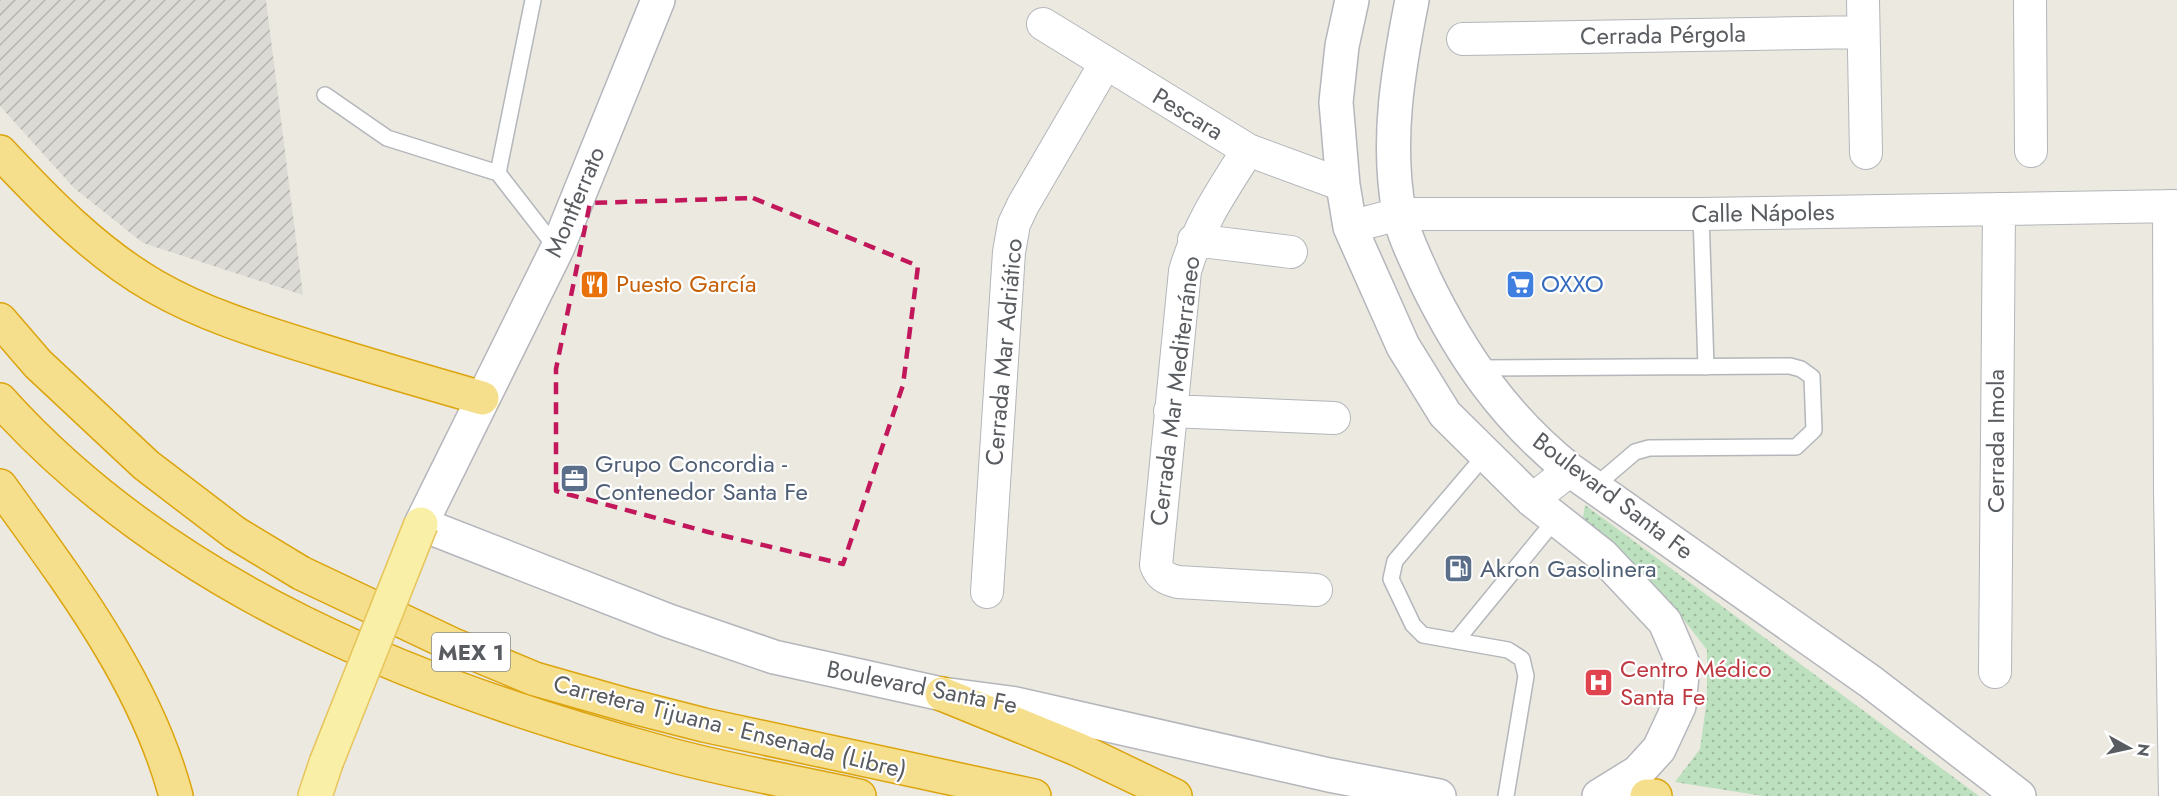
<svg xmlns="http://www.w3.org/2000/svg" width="2177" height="796" font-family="Jost,sans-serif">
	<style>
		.industrial { fill: url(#industrial-furrows) }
		.green { fill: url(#green-dots) }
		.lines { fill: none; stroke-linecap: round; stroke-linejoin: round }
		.lane-casing { stroke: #b3b6ba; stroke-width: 18 }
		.street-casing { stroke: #b3b6ba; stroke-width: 34 }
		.secondary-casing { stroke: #b4b6bc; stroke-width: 36 }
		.primary-casing { stroke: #e7c55c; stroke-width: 36 }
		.highway-casing { stroke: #dca40e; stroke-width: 36 }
		.lane { stroke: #fff; stroke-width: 15 }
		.street { stroke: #fff; stroke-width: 32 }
		.secondary { stroke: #fff; stroke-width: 33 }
		.primary { stroke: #f9efa6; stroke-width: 33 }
		.highway { stroke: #f5df8c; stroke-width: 33 }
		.primary-bridge-casing { stroke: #e7c55c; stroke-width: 36; stroke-linecap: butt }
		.primary-bridge { stroke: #f9efa6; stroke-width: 33 }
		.marked { fill: none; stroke: #c2185b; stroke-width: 4.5; stroke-dasharray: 12 8; stroke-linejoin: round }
		.labels { text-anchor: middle; stroke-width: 4.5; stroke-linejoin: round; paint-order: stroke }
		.shield { fill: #fff; stroke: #8b8d90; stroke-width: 1.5 }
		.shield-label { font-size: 22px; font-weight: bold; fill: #595c60 }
		.street-label { font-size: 24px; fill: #595c60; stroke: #fff }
		.food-label { font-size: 24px; fill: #c56008; stroke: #fff; text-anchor: start }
		.shop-label { font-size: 24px; fill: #366cbe; stroke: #fff; text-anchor: start }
		.service-label { font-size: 24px; fill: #4e5e75; stroke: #fff; text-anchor: start }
		.health-label { font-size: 24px; fill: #be3a42; stroke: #fff; text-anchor: start }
	</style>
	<defs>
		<pattern id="industrial-furrows" width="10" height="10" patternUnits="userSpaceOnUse" patternTransform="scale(1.5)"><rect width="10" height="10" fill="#dcdad4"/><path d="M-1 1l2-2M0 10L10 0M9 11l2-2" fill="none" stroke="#b5b4af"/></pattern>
		<pattern id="green-dots" width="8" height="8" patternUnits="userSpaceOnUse" patternTransform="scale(1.5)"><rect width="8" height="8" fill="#bde1bf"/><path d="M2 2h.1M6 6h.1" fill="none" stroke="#9dba9f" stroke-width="1.8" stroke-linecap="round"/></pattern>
	</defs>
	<rect width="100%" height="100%" fill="#ebe9e0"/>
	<path class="industrial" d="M0,0h266l37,295 -160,-52 -69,-55 -74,-82z"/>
	<path class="green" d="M1585,505l394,291h-216l-88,-14 25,-33 7,-50v-49l-39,-51 -85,-82z"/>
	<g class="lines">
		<defs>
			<path id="lane" d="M533,0l-35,173 59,76
				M325,95l62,43 111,35
				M1701,214l5,153
				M1475,368l315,-2 11,3 11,8 2,53 -18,17 -147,1 -14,4 -41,35
				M1485,455l-90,106 -4,18 22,46 10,10 85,15 14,9 4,17 -20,120
				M1456,641l99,-121"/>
			<path id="street" d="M1863,0l3,153
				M2030,0l1,151
				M1043,24l205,126 95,35
				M1463,39l400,-7
				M1248,150c-26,41 -49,74 -63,121l-29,294c4,11 10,14 22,17l138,8
				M2169,206l1,285 5,305
				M1350,227l49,-13h302l476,-8
				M1194,240l97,12
				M1170,411l164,7
				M1532,500l38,-30
				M987,592l22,-340 5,-28 9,-19 82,-141
				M1995,672l4,-463"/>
			<path id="secondary" d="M658,0l-101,249 -136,275 248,97 105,36 168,37 74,10 313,71 110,21
				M1352,0l-10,46 -6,56 7,83 7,42 53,119 42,68 87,86 71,56 62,66 18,42 -4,42 -20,43 -21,23 -39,24
				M1412,0c-14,71 -26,140 -13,212 4,23 17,47 26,68 37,76 79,137 145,190l301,212 148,114"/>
			<path id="primary" d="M315,796l11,-33"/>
			<path id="highway" d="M0,152c46,49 95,100 154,134 50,29 107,46 162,63 55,17 110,33 166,49
				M0,320l38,44 108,101 89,68 66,40 150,71 84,35 95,27 74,19 330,71
				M0,400c170,189 416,286 656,351 66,19 135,30 203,45
				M0,486c69,96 145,194 176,310
				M942,694l135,55 98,47
				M1647,796h8"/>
		</defs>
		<use href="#lane" class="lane-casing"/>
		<use href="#street" class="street-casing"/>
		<use href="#secondary" class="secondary-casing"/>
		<use href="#primary" class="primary-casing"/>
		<use href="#highway" class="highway-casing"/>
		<use href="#lane" class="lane"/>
		<use href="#street" class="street"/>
		<use href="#secondary" class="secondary"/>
		<use href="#primary" class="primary"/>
		<use href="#highway" class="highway"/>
		<defs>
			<path id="primary-bridge" d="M326,763l95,-239"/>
		</defs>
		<use href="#primary-bridge" class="primary-bridge-casing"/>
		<use href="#primary-bridge" class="primary-bridge"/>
	</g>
	<path class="marked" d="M753,198l165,68 -15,119 -60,179 -135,-32 -152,-41v-122l34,-166z"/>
	<defs>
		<symbol id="restaurant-square" viewBox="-11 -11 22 22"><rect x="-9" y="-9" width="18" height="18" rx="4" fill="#e8710a" stroke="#fff"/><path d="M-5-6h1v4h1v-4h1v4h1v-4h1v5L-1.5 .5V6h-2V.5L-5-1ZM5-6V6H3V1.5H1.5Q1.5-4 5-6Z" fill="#fff"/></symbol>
		<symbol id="supermarket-square" viewBox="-11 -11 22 22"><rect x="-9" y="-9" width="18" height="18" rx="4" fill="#3f7fe0" stroke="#fff"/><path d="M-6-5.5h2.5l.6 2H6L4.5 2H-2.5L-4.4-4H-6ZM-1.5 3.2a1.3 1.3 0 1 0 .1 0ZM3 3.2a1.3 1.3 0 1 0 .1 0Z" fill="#fff"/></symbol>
		<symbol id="office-square" viewBox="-11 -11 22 22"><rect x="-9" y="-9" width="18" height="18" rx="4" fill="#5c6f8a" stroke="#fff"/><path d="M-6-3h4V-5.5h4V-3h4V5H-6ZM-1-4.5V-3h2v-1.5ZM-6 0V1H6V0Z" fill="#fff"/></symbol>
		<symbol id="fuel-square" viewBox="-11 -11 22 22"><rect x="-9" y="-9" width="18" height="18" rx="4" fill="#5c6f8a" stroke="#fff"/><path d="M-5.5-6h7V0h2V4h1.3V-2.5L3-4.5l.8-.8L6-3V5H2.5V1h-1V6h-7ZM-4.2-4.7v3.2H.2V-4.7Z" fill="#fff"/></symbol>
		<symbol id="hospital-square" viewBox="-11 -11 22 22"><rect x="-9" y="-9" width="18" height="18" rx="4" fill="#e0444e" stroke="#fff"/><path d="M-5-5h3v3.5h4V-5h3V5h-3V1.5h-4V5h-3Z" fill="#fff"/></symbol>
	</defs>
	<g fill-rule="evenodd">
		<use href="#restaurant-square" x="578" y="268" width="33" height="33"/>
		<use href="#supermarket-square" x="1504" y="268" width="33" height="33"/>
		<use href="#office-square" x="558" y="462" width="33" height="33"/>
		<use href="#fuel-square" x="1442" y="552" width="33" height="33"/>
		<use href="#hospital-square" x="1582" y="666" width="33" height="33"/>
	</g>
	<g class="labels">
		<rect class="shield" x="432" y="633" width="78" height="38" rx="4.5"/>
		<g class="shield-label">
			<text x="471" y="660">MEX 1</text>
		</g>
		<g class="street-label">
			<text transform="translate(1663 35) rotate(-1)" y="8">Cerrada Pérgola</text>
			<text transform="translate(1188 114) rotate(31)" y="8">Pescara</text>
			<text transform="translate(575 202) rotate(-67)" y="8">Montferrato</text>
			<text transform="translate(1763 213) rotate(-1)" y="8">Calle Nápoles</text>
			<text transform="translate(1004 352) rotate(-85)" y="8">Cerrada Mar Adriático</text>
			<text transform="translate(1175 391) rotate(-83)" y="8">Cerrada Mar Mediterráneo</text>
			<text transform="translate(1996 441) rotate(-90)" y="8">Cerrada Imola</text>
			<text transform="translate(1613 496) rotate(37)" y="8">Boulevard Santa Fe</text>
			<text transform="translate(922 687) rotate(11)" y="8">Boulevard Santa Fe</text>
			<text transform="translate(730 727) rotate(14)" y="8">Carretera Tijuana - Ensenada (Libre)</text>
		</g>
		<g class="food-label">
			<text x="616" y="292">Puesto García</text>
		</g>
		<g class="shop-label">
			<text x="1541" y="292">OXXO</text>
		</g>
		<g class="service-label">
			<text x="595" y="472">Grupo Concordia -<tspan x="595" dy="28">Contenedor Santa Fe</tspan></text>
			<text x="1480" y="577">Akron Gasolinera</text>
		</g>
		<g class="health-label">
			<text x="1620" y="677">Centro Médico<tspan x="1620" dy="28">Santa Fe</tspan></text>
		</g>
	</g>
	<g transform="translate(2129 748) rotate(98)" stroke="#ffffff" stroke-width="4.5" paint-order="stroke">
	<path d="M0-4.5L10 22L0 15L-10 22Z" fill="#595c60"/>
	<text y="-9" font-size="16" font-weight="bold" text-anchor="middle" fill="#595c60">N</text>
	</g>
</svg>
